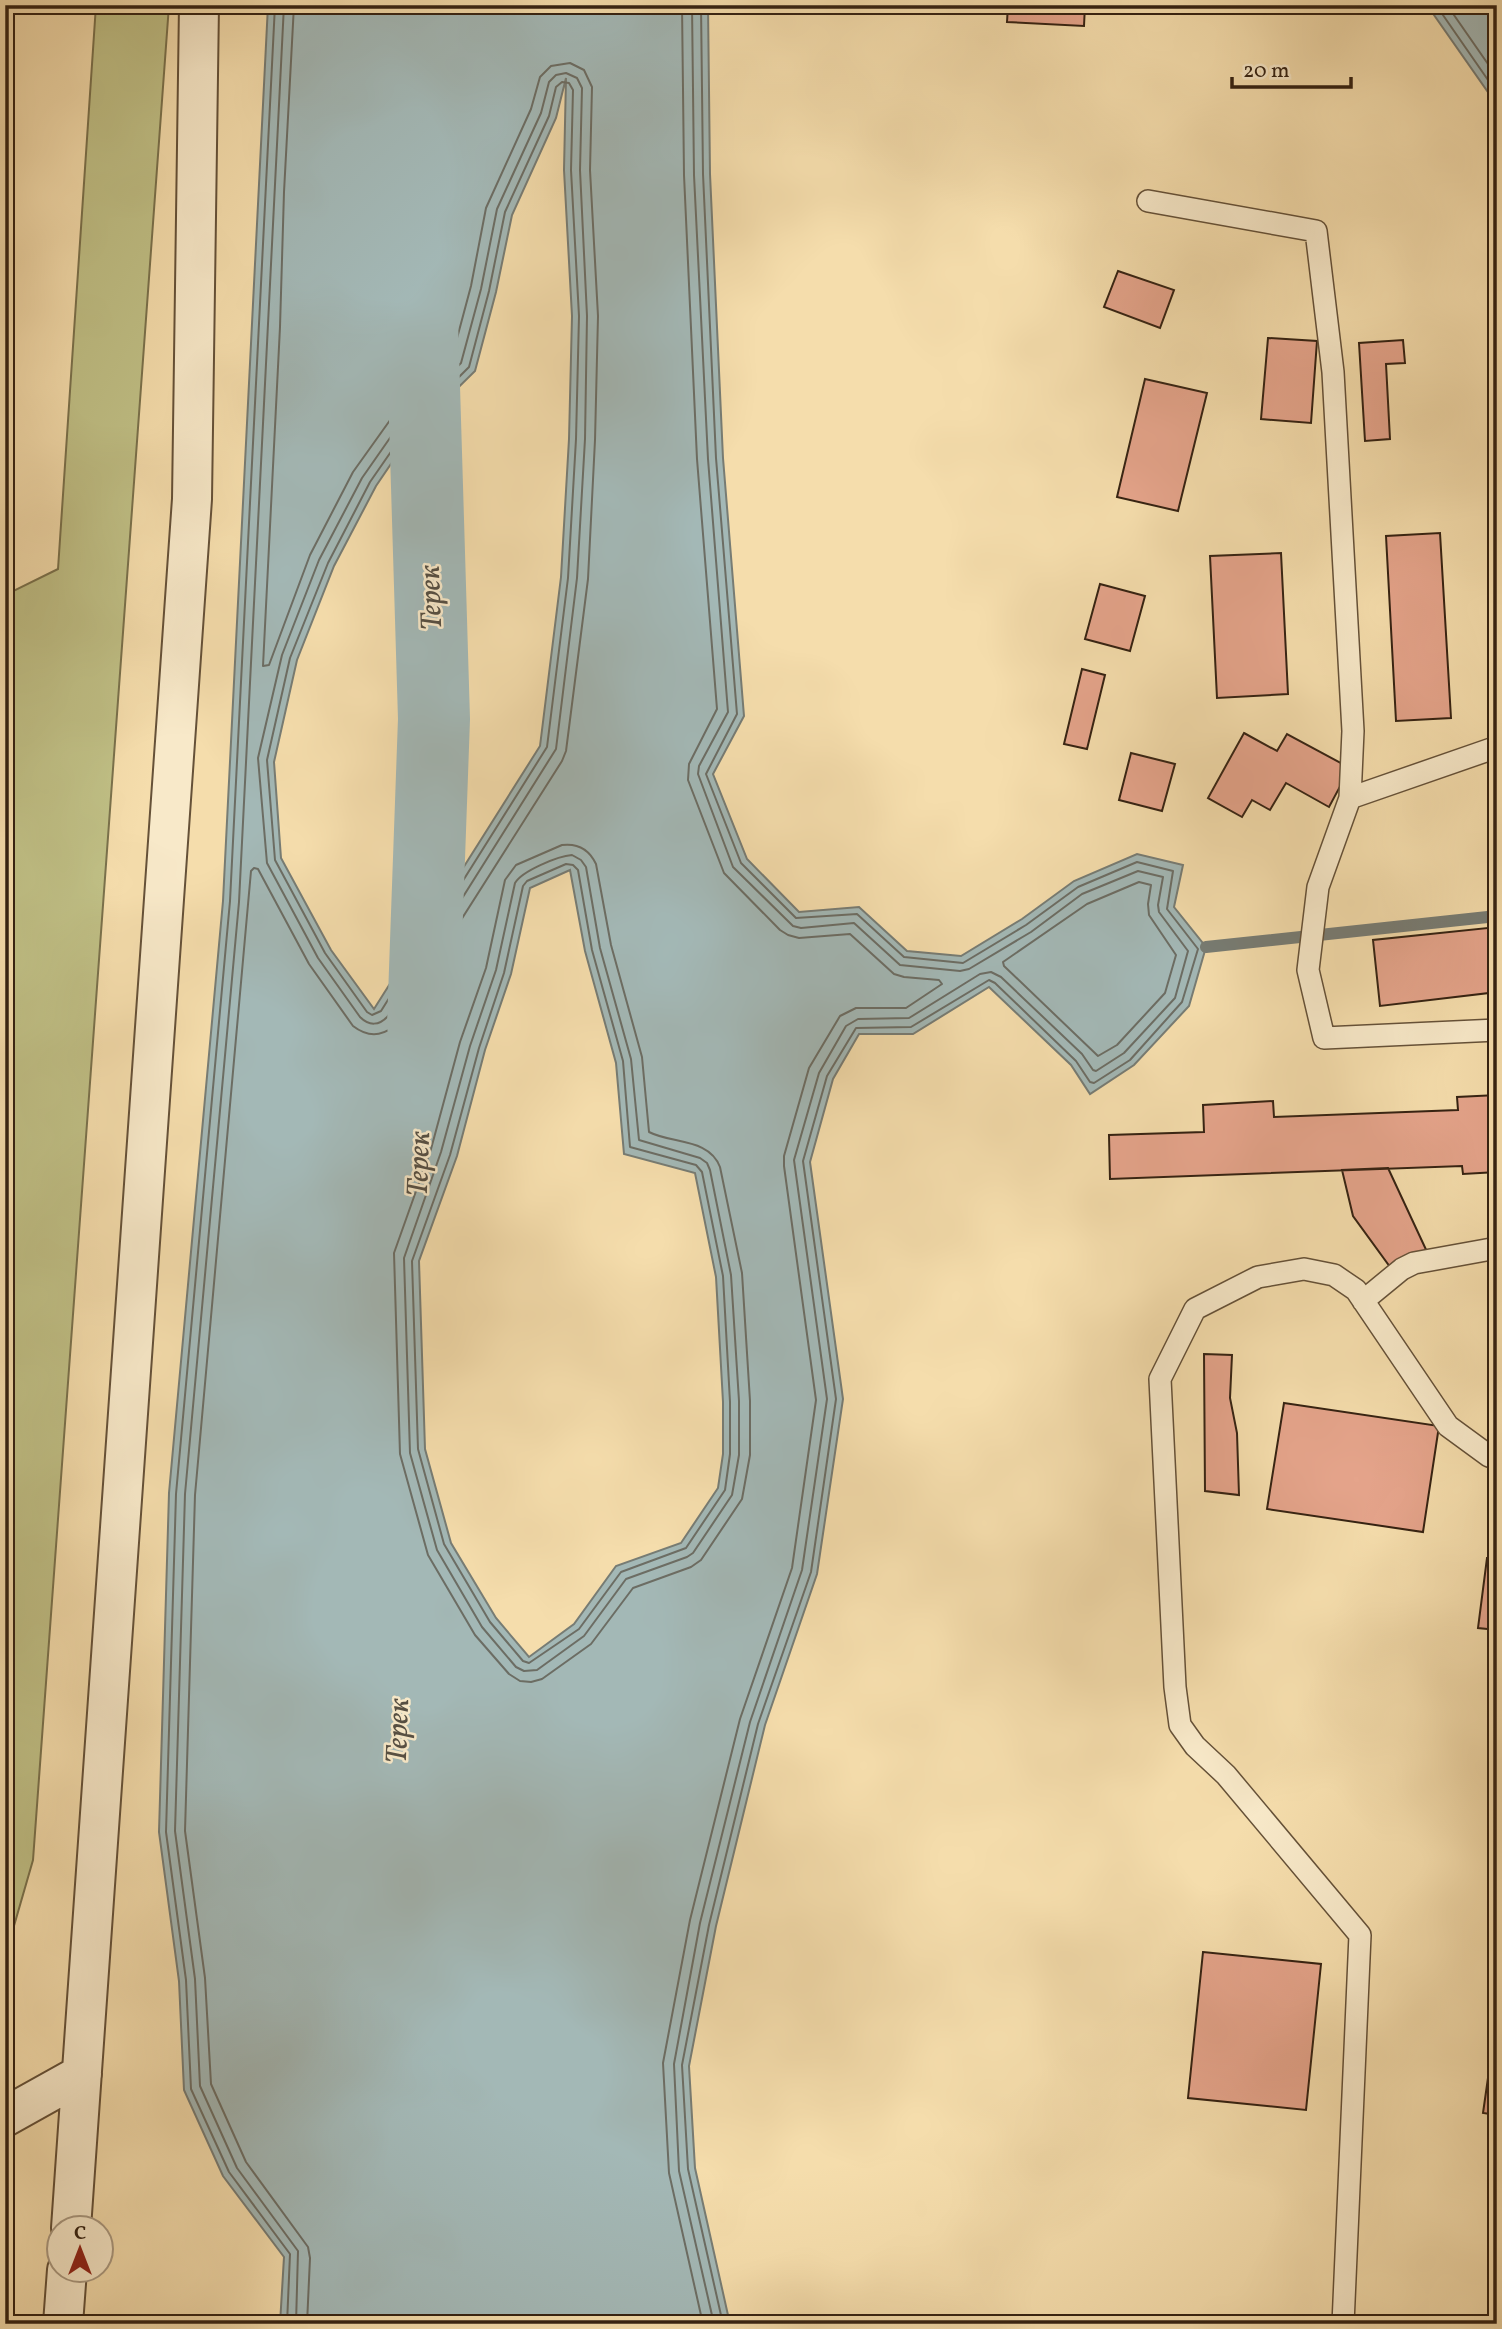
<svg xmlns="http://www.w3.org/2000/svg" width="1502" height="2329" font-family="Vollkorn,serif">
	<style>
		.green { fill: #c0c086; stroke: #7a714c; stroke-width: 2 }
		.water { fill: #a3b8b6; stroke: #777c74; stroke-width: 2; fill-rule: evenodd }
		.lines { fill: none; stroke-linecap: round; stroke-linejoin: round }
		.shore { stroke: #6c6d64; stroke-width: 2 }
		.stream { stroke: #777c74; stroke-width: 12 }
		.river { stroke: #a3b8b6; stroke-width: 72 }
		.building { fill: #e5a48b; stroke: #352212; stroke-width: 2 }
		.service-casing { stroke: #655138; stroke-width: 24 }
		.minor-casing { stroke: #655138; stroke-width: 42 }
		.service { stroke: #f8e9c9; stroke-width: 21 }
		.minor { stroke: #f8e9c9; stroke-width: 38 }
		.labels { text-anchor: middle; stroke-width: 5; stroke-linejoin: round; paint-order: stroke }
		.water-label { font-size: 30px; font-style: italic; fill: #564f43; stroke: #f8e9c9 }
	</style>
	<rect width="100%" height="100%" fill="#f5ddac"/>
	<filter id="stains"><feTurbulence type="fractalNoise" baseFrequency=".00286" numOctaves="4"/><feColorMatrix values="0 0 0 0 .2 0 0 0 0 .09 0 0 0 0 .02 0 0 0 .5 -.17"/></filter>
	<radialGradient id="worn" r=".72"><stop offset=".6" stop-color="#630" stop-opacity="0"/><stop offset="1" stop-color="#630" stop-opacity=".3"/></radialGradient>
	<path class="green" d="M96,5h73l-136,1855 -28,97v-1362l53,-26z"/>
	<path class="water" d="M268,5h440l2,169 13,284 21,258 -31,58 34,85 52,53 60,-5 48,44 54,5 61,-37 52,-38 63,-27 46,11 -9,42 32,40 -17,59 -55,59 -44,29 -19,-29 -82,-78 -76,47h-54l-26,45 -23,83 33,237 -26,175 -52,151 -49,201 -27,140 6,102 35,156h-450l4,-67 -61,-81 -39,-86 -5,-109 -20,-149 10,-339 54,-592zM566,78l-2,92 8,146 -3,123 -8,138 -21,169 -166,263 -43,-59 -50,-92 -7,-96 23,-102 37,-94 42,-80 36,-53 63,-62 21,-79 16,-77 44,-97zM570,870l15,81 31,112 8,91 71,19 21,104 7,125v52l-5,34 -37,55 -65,23 -42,58 -45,33 -33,-39 -45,-75 -26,-94 -6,-188 38,-105 28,-106 26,-76 19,-86z
		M1427,5h70v100z"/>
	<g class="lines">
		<path class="shore" d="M275,5l-45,896 -54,593 -10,338 20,148 5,109 38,83 61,82 -3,70
			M284,5l-45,897 -54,592 -10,337 20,148 5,107 37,82 61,83 -2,73
			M294,5l-10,187 -4,135 -17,339 6,-1 41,-110 43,-83 40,-56 59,-59 19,-71 15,-78 45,-99 9,-32 11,-11 19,-3 14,7 8,17 -2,83 8,146 -3,124 -7,139 -22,172 -4,10 -169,266c-13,10 -27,9 -40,-1l-44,-62 -51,-95 -4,-1 -3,3 -56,624 -10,336 20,147 6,106 35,78 62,85 2,11 -3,66
			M682,5l2,170 13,284 20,250 -28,55 -1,16 36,93 56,57 8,5 11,3 51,-4 44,40 10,3 35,3 3,4 -36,24h-50l-16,8 -31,52 -25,88v10l32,234 -24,168 -52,151 -50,201 -27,143 6,110 34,151
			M692,5l2,170 14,284 20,253 -29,54 -1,8 35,93 60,59 8,2 53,-5 46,42 60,6 9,-2 62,-37 51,-38 56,-23 25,6 -5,28 1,7 29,39 -13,47 -51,55 -28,18 -3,-1 -11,-16 -81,-77 -10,-5 -11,2 -71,44 -51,1 -12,7 -27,47 -25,87 33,239 -25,171 -52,152 -50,201 -26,141 5,107 35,153
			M701,5l2,169 13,284 21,256 -31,60 35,89 55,55 61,-4 47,43 59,6 63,-38 52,-38 59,-25 36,9 -6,38 31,40 -16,53 -52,58 -36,23 -4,-1 -14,-21 -81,-78 -6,-3 -78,47 -55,1 -29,48 -24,85 33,238 -25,173 -53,152 -49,201 -27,140 6,104 35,155
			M1436,5l61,88
			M1447,5l50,72
			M566,73l11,5 5,10 -2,82 7,146 -2,123 -8,139 -21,171 -168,267c-9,10 -19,10 -28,1l-42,-59 -51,-95 -9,-105 24,-103 37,-95 43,-82 37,-53 62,-62 20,-74 16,-80 44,-96 8,-31 7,-7z
			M562,82l7,1 4,7 -2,80 8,146 -3,123 -8,139 -21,169 -166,264 -9,4 -5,-3 -42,-59 -50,-93 -8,-100 23,-102 38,-95 42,-81 36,-52 63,-63 20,-76 16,-79 44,-96 7,-29z
			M562,845c16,-2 27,4 34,19l15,81 31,112 7,75c23,12 60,6 71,35l22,106 8,128v54l-8,44 -41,61 -10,7 -58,21 -42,56 -49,35 -11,3 -11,-1 -11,-7 -34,-39 -47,-80 -28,-101 -6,-201 37,-104 29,-107 26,-74 19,-88 11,-15z
			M572,855l9,5 5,7 14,81 31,111 8,81 61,18 7,5 3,7 21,105 8,126v54l-7,40 -39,58 -6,4 -61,22 -42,57 -47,34 -13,1 -8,-4 -34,-40 -45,-77 -27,-97 -6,-195 37,-106 29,-106 26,-76 19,-87c7,-12 43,-27 57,-28z
			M566,864l7,1 5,5 14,80 31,111 7,86 66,18 6,7 21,104 7,126v52l-5,36 -39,58 -65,24 -42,57 -50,34 -6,-2 -33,-39 -46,-78 -26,-95 -6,-188 38,-106 29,-107 25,-75 19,-87 4,-5z
			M1139,882l12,3 -3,19 1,11 27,40 -11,38 -48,52 -19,11 -94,-90 -1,-4 84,-58z"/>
		<path class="stream" d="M1206,947l291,-31"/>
		<path class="river" d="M422,320l12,399 -11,306"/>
	</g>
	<path class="building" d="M1008,5h77l-1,21 -77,-4z
		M1118,271l56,19 -14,38 -56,-21z
		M1268,338l49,3 -6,82 -50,-4z
		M1403,340l2,23 -19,1 4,75 -25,2 -6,-98z
		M1145,379l62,14 -29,118 -61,-14z
		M1440,533l11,185 -55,3 -10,-185z
		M1281,553l7,141 -71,4 -7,-142z
		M1100,584l45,12 -15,55 -45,-12z
		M1082,669l23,6 -18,74 -23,-5z
		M1244,733l33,18 10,-17 63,34 -21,39 -43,-24 -16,27 -18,-10 -10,17 -34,-19z
		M1131,753l44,11 -13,47 -43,-11z
		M1497,927v65l-117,14 -7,-66z
		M1497,1095v77l-34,2 -1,-8 -352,13 -1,-44 95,-3 -1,-27 70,-4 1,16 184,-7 -1,-13z
		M1388,1168l41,88 -36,15 -40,-55 -11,-46z
		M1204,1354l28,1 -2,43 7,35 2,62 -34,-4z
		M1284,1403l155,23 -16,106 -156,-23z
		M1487,1558l10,1v71l-19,-2z
		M1203,1952l118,12 -15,146 -118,-12z
		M1492,2050l5,1v64l-14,-2z"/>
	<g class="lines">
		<defs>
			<path id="service" d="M1148,201l168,30 17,141 20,359 -3,67
				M1497,747l-147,51 -32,89 -10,83 16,68 173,-8
				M1363,1301l39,-32 12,-6 83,-15
				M1343,2324l17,-389 -134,-160 -31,-29 -15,-21 -5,-38 -15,-308 35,-70 63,-32 46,-8 30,6 22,15 92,136 41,30 8,3"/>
			<path id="minor" d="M5,2117l77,-43
				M71,2228l121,-1729 7,-494
				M63,2324l4,-54"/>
		</defs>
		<use href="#service" class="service-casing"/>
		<use href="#minor" class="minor-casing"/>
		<use href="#service" class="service"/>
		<use href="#minor" class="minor"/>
	</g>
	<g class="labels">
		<g class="water-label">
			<text transform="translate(430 598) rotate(-92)" y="10">Терек</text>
			<text transform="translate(418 1164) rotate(-88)" y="10">Терек</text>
			<text transform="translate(397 1731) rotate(-88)" y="10">Терек</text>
		</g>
	</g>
	<rect width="1502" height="2329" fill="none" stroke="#f5ddac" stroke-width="28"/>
	<rect x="7" y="7" width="1488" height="2315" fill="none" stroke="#352212" stroke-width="3.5"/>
	<rect x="14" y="14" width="1474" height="2301" fill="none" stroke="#352212" stroke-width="2"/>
	<g transform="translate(80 2249)"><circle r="33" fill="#f8e9c9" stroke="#aa9980" stroke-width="2"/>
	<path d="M0-5L12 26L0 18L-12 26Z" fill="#8f2418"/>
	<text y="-10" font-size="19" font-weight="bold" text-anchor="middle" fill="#352212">С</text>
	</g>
	<path d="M1232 77v10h119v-10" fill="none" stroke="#352212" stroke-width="3.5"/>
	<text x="1243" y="77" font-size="21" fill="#352212" stroke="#f8e9c9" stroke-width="5" paint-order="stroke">20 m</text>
	<rect width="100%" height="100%" filter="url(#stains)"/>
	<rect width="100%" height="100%" fill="url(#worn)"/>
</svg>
